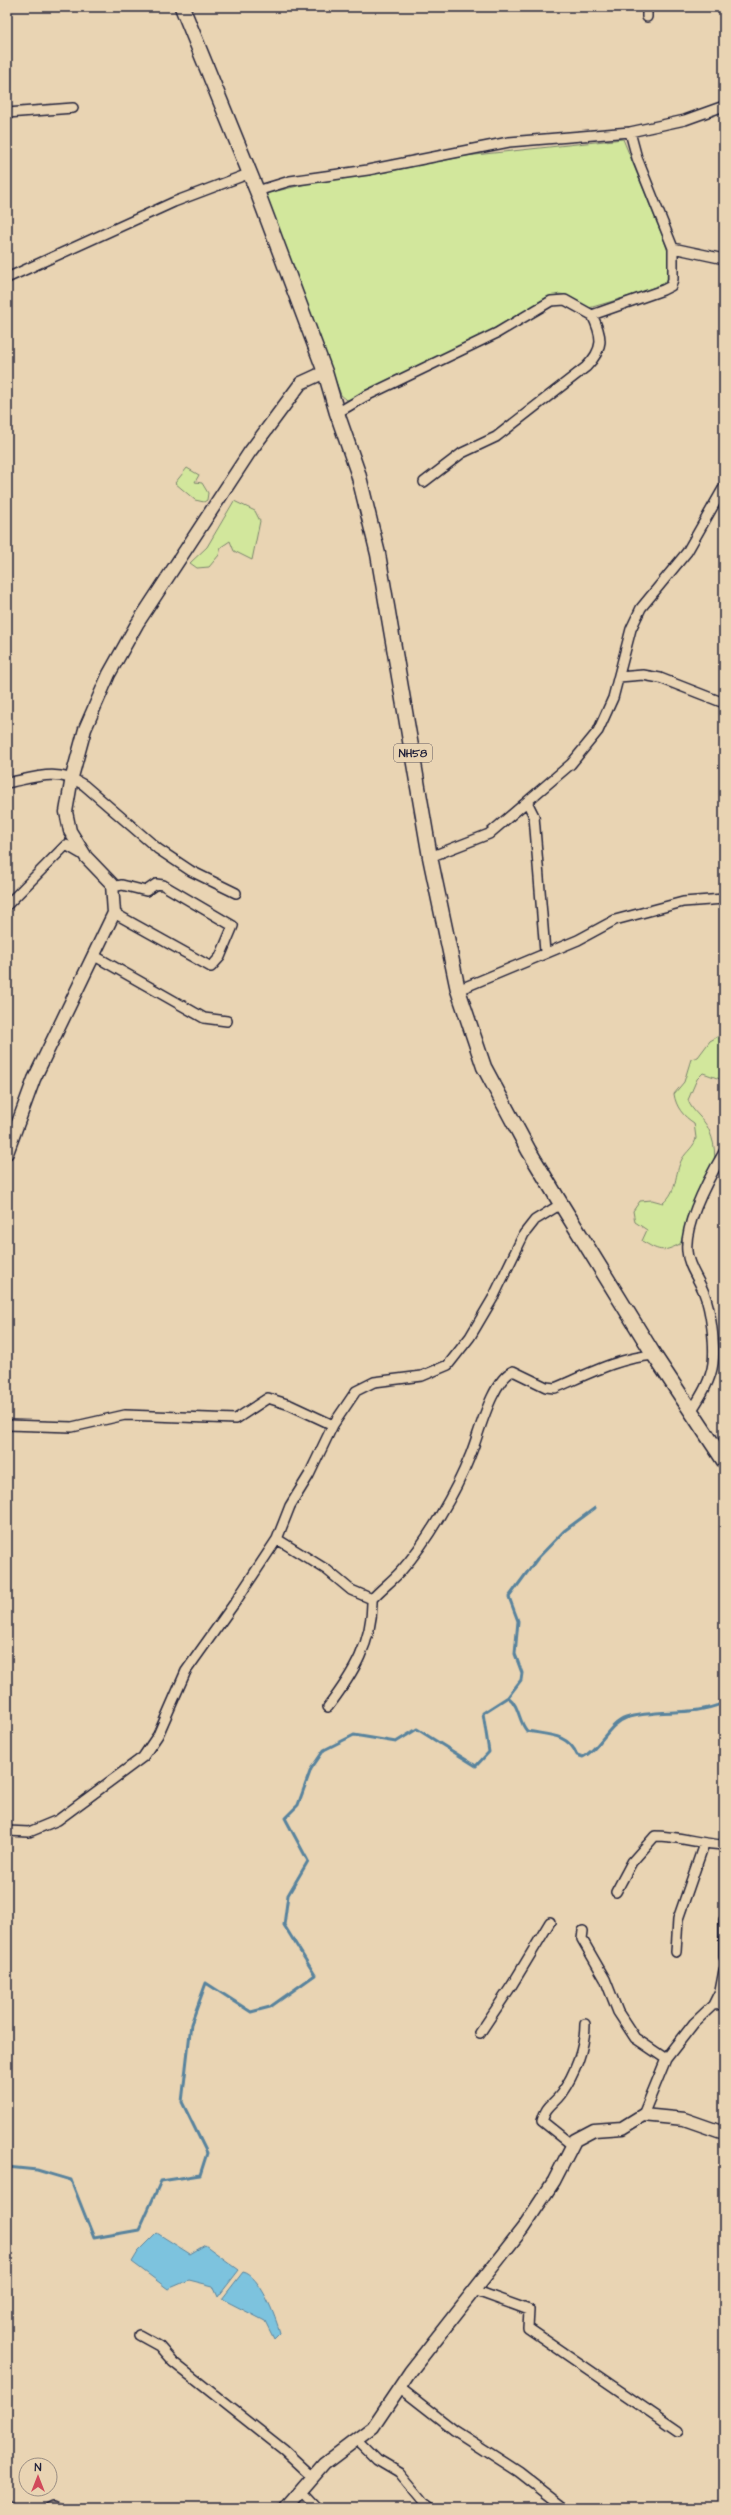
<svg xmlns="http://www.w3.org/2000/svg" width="731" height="2515" font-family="'Architects Daughter',sans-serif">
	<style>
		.green { fill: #d2e79c; stroke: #7a846c }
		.water { fill: #7dc3de; stroke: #59839d }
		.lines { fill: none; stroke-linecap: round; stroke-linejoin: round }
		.stream { stroke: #59839d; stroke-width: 3 }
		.street-casing { stroke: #22223b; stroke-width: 12 }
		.secondary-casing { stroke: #22223b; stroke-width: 15 }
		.primary-casing { stroke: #22223b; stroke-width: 17 }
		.street { stroke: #e9d4b3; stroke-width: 9 }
		.secondary { stroke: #e9d4b3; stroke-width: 12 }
		.primary { stroke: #e9d4b3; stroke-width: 14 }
		.labels { text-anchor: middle; stroke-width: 3; stroke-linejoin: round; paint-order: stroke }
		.shield { fill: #e9d4b3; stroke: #5e575f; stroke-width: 1 }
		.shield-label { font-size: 11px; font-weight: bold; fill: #22223b }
	</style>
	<rect width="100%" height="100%" fill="#e9d4b3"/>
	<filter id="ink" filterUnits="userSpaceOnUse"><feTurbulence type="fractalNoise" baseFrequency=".025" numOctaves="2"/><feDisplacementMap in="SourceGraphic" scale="8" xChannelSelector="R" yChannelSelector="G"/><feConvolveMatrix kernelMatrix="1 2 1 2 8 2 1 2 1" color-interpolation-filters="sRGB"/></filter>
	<g filter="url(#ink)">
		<path class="green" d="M623,139l41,101 4,12 -1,30 -13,7 -65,19 -22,-13 -8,-1 -15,6 -75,43 -114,56 -8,1 -6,-5 -78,-199 2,-2 45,-11 65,-9 91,-18z
			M187,468l12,7 -4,7 7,1 6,10 -1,7 -3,2 -9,-2 -20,-17z
			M234,501l21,10 5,10 -8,39 -18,-9 -4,-10 -9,6 -2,8 -10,12 -12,1 -7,-5 17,-16z
			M724,1033v44l-4,2 -17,-6 -6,6 -9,21c4,12 16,18 21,30 17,40 -9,53 -22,87 -3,9 -3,19 -7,27 -18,9 -21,7 -38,-3l5,-11 -12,-8 -2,-11 7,-10 12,-1 11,3c15,-12 11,-29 19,-44 4,-7 13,-13 14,-21l-2,-15c-11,-7 -18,-16 -20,-29l10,-12 7,-23 7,-2 12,-16z"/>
		<path class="water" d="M157,2233l33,21 15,-9 34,25 -21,27 -5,-11 -24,-6 -21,9 -36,-27 6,-10z
			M243,2272c17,3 33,46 37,61l-6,6 -9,-18 -43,-22z"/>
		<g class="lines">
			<path class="stream" d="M508,1697c12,9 10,24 19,34 20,4 41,2 50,24l6,2c17,-8 25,-33 43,-39 32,-10 66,-1 97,-15l1,-4
				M7,2167l30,3 34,10 23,58 45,-8 22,-49 39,-6 7,-22 -25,-51 9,-78 15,-41 45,29 19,-5 45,-32 -31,-50 4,-30 20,-34 -23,-43 13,-13 13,-36 13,-19 30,-15 42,7 21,-13 59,37 13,-14 -6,-39 25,-16 13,-17 1,-7 -7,-19 3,-33 -9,-24 28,-38 27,-28 31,-23"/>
			<defs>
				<path id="street" d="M647,7v10
					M7,113l66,-5
					M630,132l7,26 36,90 51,11
					M257,191l33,-10 78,-11 141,-28 121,-10 55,-12 39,-14
					M7,278l167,-76 74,-28
					M337,413l27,-16 133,-64 54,-32 14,-1 27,15 71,-25 8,-4 2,-7v-31
					M424,482l38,-29 34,-16 90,-70c18,-18 17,-30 6,-52
					M619,677l24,-2 17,3 64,25
					M7,783c29,-6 51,-15 77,2l74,64 33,22 45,22
					M527,802l7,14 11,136
					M430,857l59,-23 82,-70 27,-33 15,-33 18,-69 10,-21 46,-56 37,-65
					M112,887l10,-2 24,6 10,-7 7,1 70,41 -13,31 -9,10 -97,-54
					M7,905l59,-60 19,11
					M93,955l111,63 23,3
					M458,990l120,-50 37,-20 68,-18 41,-3
					M692,1410c9,-14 19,-30 21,-47 2,-18 -2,-53 -9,-70 -5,-14 -16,-26 -17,-42 -3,-28 23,-75 37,-99
					M7,1425l65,2 53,-12 111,4 32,-21 22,7 43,20
					M277,1539l50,31 24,20 21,9
					M328,1707c25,-33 45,-65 44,-108 9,-10 20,-18 29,-28 25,-28 55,-79 69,-115 9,-21 21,-75 43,-85l33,16 9,1c33,-14 63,-30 99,-33
					M7,1831l22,1 29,-12 85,-63 15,-22 28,-64 50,-70 41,-62 13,-33 19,-31 24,-50 23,-34 18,-9 48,-6 26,-11 22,-28 23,-39 31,-64 11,-14 26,-16
					M616,1892l16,-30 23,-26c24,0 45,8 69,9
					M724,1920v37
					M583,1931l-1,8 23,40 13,33 17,26 31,21
					M676,1952l2,-33 26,-75
					M713,2005l11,-1
					M480,2033l32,-48 38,-63
					M643,2115l23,-56 28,-36 19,-18 7,-14 4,-21
					M572,2145l-30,-24c4,-16 11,-16 19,-27 14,-20 24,-46 24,-70
					M474,2290l55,20 -1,18 150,103
					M139,2335l20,11 14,16 111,88 29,27
					M399,2387l55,43 65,42 46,36
					M357,2439l20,20 22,13 26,31 7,5
					M301,2491l16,17
					M7,2506l2,2
					M49,2508l4,-2 4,2"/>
				<path id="secondary" d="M7,1153l27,-74 80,-166 -2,-29 -26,-27 -16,-26 -4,-19 6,-35 13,-48 24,-55 28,-50 112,-171 52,-70 24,-11
					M286,2508l38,-44 49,-37 37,-55 113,-144 31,-47 21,-41 19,-10 28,-2 21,-13 41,4 40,14"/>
				<path id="primary" d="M182,7l75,184 68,181 12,41 21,60 20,81 52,303 28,133 26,77 45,84 32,53 93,151 70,106"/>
			</defs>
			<use href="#street" class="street-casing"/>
			<use href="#secondary" class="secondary-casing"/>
			<use href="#primary" class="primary-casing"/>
			<use href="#street" class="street"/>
			<use href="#secondary" class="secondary"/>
			<use href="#primary" class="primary"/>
		</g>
	</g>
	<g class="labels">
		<rect class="shield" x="394" y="744" width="38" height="18" rx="3"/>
		<g class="shield-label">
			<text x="413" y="757">NH58</text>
		</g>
	</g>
	<rect width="731" height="2515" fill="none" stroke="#e9d4b3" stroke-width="24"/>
	<rect x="12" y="12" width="707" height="2491" fill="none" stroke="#22223b" stroke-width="1.5" filter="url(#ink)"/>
	<g transform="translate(38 2477)"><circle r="19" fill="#e9d4b3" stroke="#998d83"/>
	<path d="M0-3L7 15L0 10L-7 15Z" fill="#d1495b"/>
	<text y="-6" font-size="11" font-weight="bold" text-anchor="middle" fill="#22223b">N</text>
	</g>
</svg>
